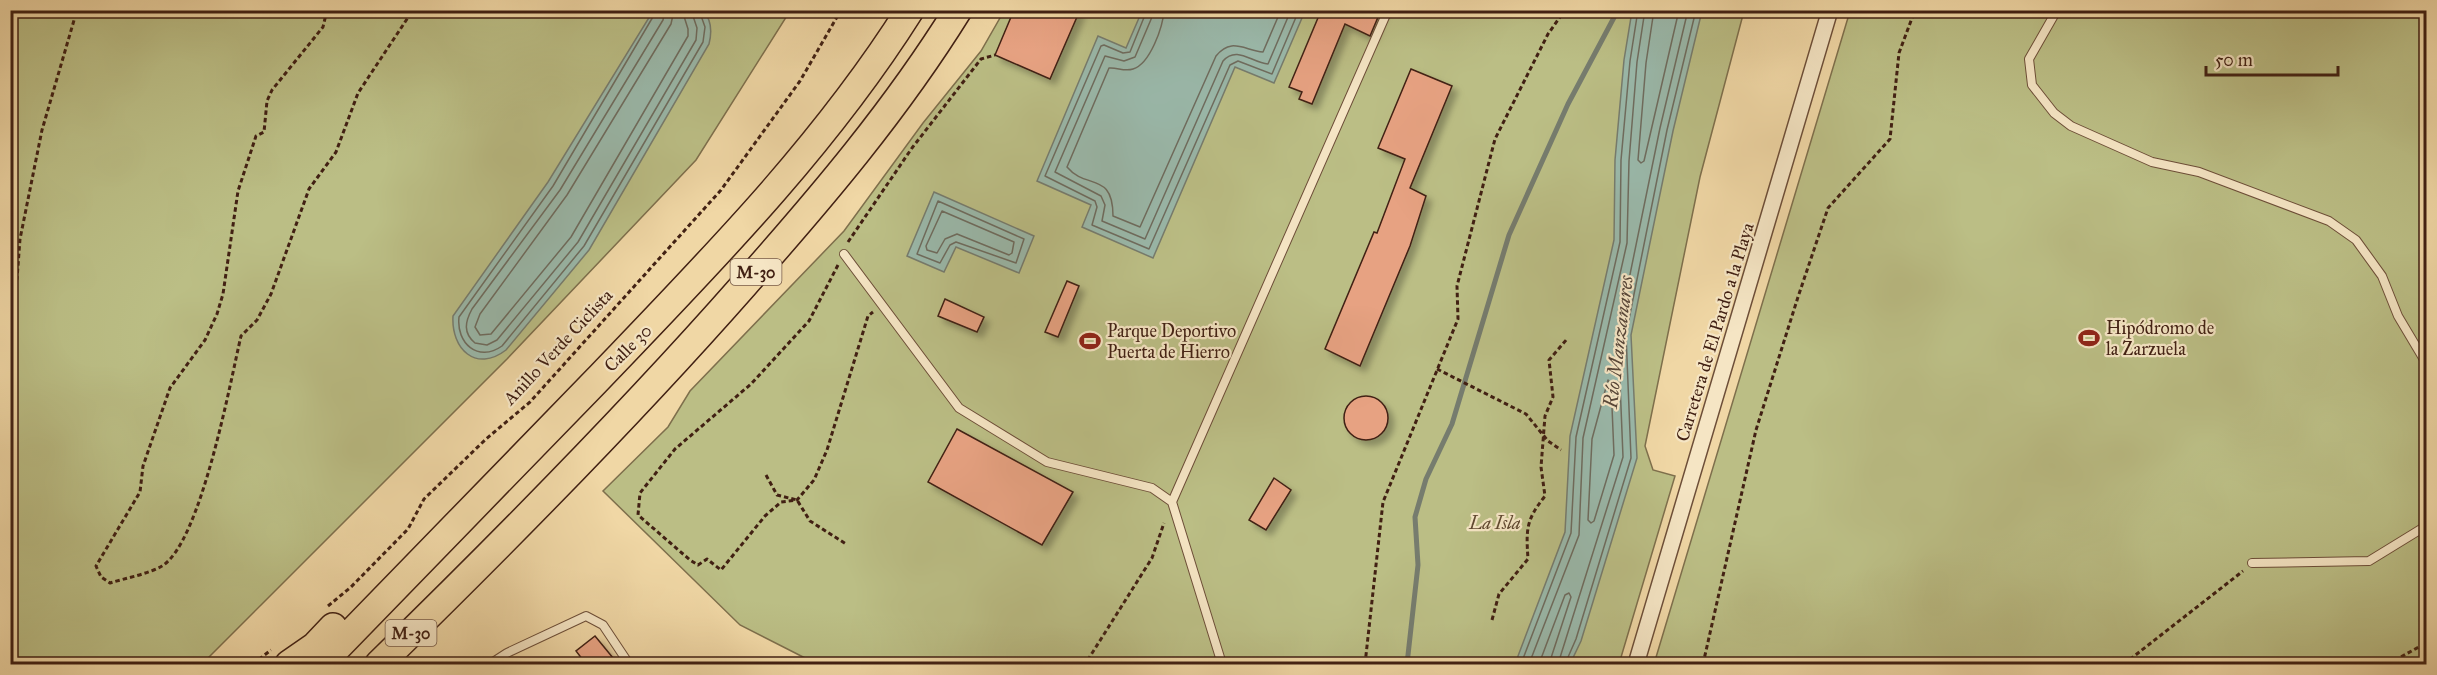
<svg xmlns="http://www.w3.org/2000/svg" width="2437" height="675" font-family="'IM FELL Great Primer',serif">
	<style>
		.green { fill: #bbbe85; stroke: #7e6f4c; stroke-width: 1.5 }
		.water { fill: #9ab9ab; stroke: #767c6e; stroke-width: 1.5 }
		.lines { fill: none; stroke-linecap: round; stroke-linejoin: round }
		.shore { stroke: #6e6c5f; stroke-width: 1.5 }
		.stream { stroke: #767c6e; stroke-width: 5 }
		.building { fill: #e7a282; stroke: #412013; stroke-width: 1.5; filter: url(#shadow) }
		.service-casing { stroke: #6d4e38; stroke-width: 10 }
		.minor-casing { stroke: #6d4e38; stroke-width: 18 }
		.motorway-casing { stroke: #412013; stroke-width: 30 }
		.path { stroke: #412013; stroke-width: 3; stroke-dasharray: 4.5 3; stroke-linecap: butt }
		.service { stroke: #f5e5c4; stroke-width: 8 }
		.minor { stroke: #f5e5c4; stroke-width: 15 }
		.motorway { stroke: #f0d7a5; stroke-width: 27 }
		.labels { text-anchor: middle; stroke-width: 4.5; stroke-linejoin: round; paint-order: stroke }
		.shield { fill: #f5e5c4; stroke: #775b48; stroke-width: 1.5 }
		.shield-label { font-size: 16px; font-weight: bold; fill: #412013 }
		.poi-label { font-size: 18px; fill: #412013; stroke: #f5e5c4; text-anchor: start }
		.street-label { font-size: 18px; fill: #412013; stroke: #f5e5c4 }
		.park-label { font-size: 18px; font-style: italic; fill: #604830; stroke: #f5e5c4 }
		.water-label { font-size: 20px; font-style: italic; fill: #574639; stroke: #f5e5c4 }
	</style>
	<defs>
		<filter id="shadow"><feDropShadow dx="5.5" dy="5.5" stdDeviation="3" flood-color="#0004"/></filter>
	</defs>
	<rect width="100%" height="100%" fill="#f0d7a5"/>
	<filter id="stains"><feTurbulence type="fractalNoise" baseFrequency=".00333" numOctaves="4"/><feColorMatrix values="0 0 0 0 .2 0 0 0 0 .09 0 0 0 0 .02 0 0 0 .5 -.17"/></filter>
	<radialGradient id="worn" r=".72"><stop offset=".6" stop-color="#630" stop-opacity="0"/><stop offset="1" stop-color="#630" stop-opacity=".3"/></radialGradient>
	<path class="green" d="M10,11h780l-94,149 -189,199 -305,305h-191z
		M1004,11h740l-44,166 -55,269 8,24 22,6 -56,188h-816l2,-6 -65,-33 -137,-134 65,-64 22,-36 154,-160 79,-108 58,-72z
		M1850,11h576v653h-772z"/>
	<path class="water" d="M653,11h50c9,9 9,21 6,33l-120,206 -83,100c-30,23 -55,-1 -53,-34l95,-134z
		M1142,11h163l-31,72 -39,-16 -82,191 -71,-31 9,-22 -54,-24 61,-145 28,12z
		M1632,11h70l-29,120 -42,204 6,123 -56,183 -11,23h-55l50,-132 5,-96 44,-196 1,-80 9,-100z
		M934,192l100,44 -15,37 -63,-26 -12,25 -37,-16z"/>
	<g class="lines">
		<path class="shore" d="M657,10l-104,176 -94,131c-3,26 19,46 43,29l82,-100 119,-204 2,-15 -6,-17
			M665,10l-2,10 -103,170 -88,119c-7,13 -9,24 3,34l12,2 10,-5 81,-98 118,-202 1,-12 -6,-18
			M674,10l-3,14 -104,171 -87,119 -5,13 5,8 11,-1 80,-97 117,-201v-7l-6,-19
			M1147,10l-17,42 -7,1 -19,-8 -3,1 -56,130 50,25 2,6 -5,18 57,24 81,-184 8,-4 34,13 27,-64
			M1155,10l-20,47 -11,4 -19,-5 -50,116 46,24 4,9 -3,16 43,18 78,-178c14,-16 29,2 45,3l23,-54
			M1164,10c-1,17 -14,54 -31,59 -9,3 -16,-2 -24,-1l-42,99c19,23 46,4 46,49l27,11 76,-171c15,-19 28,-6 47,-4l18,-42
			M1654,10l-8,53 -8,97 3,3 3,-2 35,-151
			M938,201l86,38 -8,24 -60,-21 -6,3 -10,18 -23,-9z
			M942,211l72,31 -2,11 -3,2 -52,-21 -12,5 -8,14 -10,-3 -1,-4z
			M1608,380l3,3 3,72 -20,66 -3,2 -3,-3 4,-81z
			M1521,664l50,-131 5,-96 44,-195 1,-82 9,-99 8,-51
			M1529,664l50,-129 4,-97 44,-195 2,-82 8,-99 8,-52
			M1539,664l26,-69 4,-2 2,4 -22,67
			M1558,664l65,-207 -5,-124 42,-205 28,-118
			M1565,664l11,-25 55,-181 -5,-124 41,-204 29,-120"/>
		<path class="stream" d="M1407,664l11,-99 -3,-48 11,-38 26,-55 57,-189 59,-131 50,-94"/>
	</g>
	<path class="building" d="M1014,10h66l-30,69 -55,-24z
		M1315,10h66l-11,26 -25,-12 -33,80 -13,-5 3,-7 -13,-5 31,-74z
		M1411,69l41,17 -42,102 16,8 -16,50 -50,120 -35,-17 49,-117 3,1 28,-74 -27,-11z
		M1067,281l12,5 -21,51 -13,-5z
		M945,299l39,18 -7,15 -39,-16z
		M1344 418a22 22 0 1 1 44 0a22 22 0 1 1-44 0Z
		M957,429l116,63 -31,53 -114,-63z
		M1274,478l17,12 -25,40 -17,-10z
		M595,636l23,28h-32l-10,-13z"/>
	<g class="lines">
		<defs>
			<path id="service" d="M2057,10l-28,49 3,26 22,28 17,13 81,36 47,10 130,49 27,19 26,36 16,40 28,47
				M844,254l115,154 88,54 105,26 20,14 216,-492
				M1172,502l50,162
				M2252,563l117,-2 57,-35
				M402,664h1
				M490,664l17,-11 79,-37 17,9 26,39"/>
			<path id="minor" d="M1636,664l194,-654"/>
			<path id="motorway" d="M289,664l26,-18 18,-19
				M321,664c92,-94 183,-189 275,-283 112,-117 227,-233 314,-371
				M379,664c125,-122 249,-247 365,-379 77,-87 152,-175 214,-275"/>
		</defs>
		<use href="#service" class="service-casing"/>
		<use href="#minor" class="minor-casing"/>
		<use href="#motorway" class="motorway-casing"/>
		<path class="path" d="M327,10l-4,17 -51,63 -5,11 -3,31 -8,4 -18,55 -15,103 -6,20 -12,26 -35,48 -27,78 -3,26 -44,74 5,11 9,6c16,-5 38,-9 52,-17 39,-24 68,-183 79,-230l16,-16 14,-26 38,-105 27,-37 22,-59 55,-83
			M848,242l64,-94 69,-89 14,-4
			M838,265l-29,56 -58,63 -76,65 -35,44 -2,22 52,45 8,5 9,-6 14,11 44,-54 16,-14 16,-2 17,-20 13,-30 41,-134 5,-4
			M10,294l7,-15 3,-40 22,-109 35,-120
			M1437,369l89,45 22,27 13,9
			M766,475l11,20 20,5 13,21 36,23
			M328,606l23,-19 57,-58 16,-30 62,-60 44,-37 191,-212 79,-109 41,-71
			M1492,620l7,-26 29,-35c-2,-30 -2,-39 17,-63l-4,-29 4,-51 8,-19 -4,-37 18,-21
			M253,664l18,-14
			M1081,664l8,-6 63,-100 12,-35
			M1365,664l18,-162 75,-183 -1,-33 38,-147 53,-105 17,-24
			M1703,664l53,-234 42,-133 30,-89 62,-69 9,-86 16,-43
			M2124,664l119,-93
			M2388,664l38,-21"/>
		<use href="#service" class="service"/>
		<use href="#minor" class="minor"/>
		<use href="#motorway" class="motorway"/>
	</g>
	<defs>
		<symbol id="stadium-bare" viewBox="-9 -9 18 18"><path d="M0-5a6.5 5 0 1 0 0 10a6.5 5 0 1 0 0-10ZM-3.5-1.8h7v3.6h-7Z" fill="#8f2418" stroke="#f5e5c4" stroke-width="2.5" paint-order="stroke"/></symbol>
	</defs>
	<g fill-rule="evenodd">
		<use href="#stadium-bare" x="2074" y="323" width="30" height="30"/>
		<use href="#stadium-bare" x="1075" y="326" width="30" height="30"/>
	</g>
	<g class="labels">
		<g class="shield">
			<rect x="730.5" y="259" width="51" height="26" rx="4.5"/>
			<rect x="385.5" y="620" width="51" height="26" rx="4.5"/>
		</g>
		<g class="shield-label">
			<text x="756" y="278">M-30</text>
			<text x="411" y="639">M-30</text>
		</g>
		<g class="poi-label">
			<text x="2106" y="334">Hipódromo de<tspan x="2106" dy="21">la Zarzuela</tspan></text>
			<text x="1107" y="337">Parque Deportivo<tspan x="1107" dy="21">Puerta de Hierro</tspan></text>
		</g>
		<g class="street-label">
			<text transform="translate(1715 332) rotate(-73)" y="6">Carretera de El Pardo a la Playa</text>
			<text transform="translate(558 347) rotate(-47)" y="6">Anillo Verde Ciclista</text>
			<text transform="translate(628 348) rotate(-45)" y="6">Calle 30</text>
		</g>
		<g class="park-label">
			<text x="1495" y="529">La Isla</text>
		</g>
		<g class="water-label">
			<text transform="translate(1618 342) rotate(-83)" y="7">Río Manzanares</text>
		</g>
	</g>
	<rect width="2437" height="675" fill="none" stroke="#f0d7a5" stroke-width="36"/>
	<rect x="12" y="12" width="2413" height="651" fill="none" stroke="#412013" stroke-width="3"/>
	<rect x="18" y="18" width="2401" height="639" fill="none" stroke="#412013" stroke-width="1.5"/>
	<path d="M2206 66v9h132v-9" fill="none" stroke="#412013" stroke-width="3"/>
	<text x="2215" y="66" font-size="18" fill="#412013" stroke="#f5e5c4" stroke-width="4.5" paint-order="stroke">50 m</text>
	<rect width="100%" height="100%" filter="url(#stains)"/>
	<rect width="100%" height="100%" fill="url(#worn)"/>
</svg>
